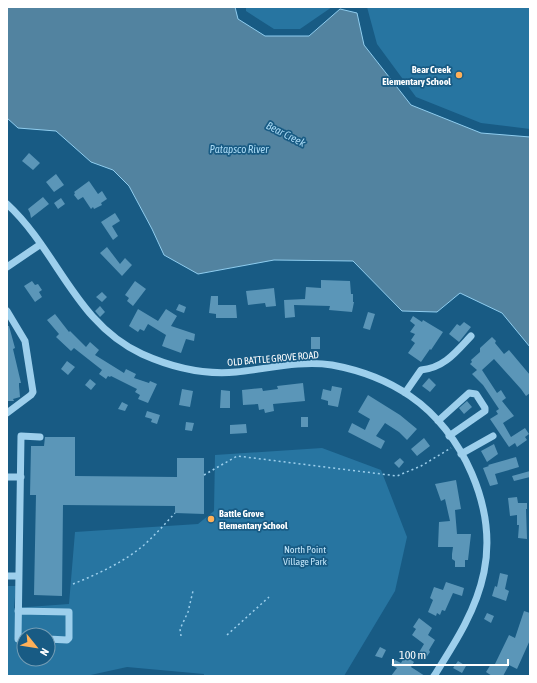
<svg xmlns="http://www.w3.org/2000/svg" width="537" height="683" font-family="'Asap Condensed',sans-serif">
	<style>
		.green { fill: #2775a1; fill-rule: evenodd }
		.water { fill: #5283a0; stroke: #8fcdef }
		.building { fill: #5b96b8 }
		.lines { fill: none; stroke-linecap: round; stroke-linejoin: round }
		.path { stroke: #9dcfec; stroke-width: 1.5; stroke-dasharray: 2 3; stroke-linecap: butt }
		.minor { stroke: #9dcfec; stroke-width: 7 }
		.poi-dot { fill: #ffb058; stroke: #185b84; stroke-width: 1.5 }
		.labels { text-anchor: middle; stroke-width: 3.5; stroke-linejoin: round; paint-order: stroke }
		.poi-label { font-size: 10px; font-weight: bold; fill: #fff; stroke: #185b84; text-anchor: end }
		.street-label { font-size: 10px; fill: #fff; stroke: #185b84 }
		.park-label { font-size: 10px; fill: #c2e5f9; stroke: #185b84 }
		.water-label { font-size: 11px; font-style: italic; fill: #a8d9f4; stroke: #185b84 }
	</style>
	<rect width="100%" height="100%" fill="#185b84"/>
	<path class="green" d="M246,7h86l-32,22h-26l-28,-18z
		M367,7h163v122l-49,-6 -65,-26 -39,-53z
		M322,448l59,22 26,67 -12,54 -51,85h-140v-2l-77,-7 -41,9h-79v-90h9l-2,22 55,-4 6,-72 123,-8 16,-13 1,-56zM24,635h24v24h-24z"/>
	<path class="water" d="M7,7h228l3,12 27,17h44l31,-27 17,4 7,32 47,60 70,28 49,4v210l-28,-34 -42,-20 -23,19 -35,-1 -49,-50 -79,-1 -76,14 -34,-19 -12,-26 -23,-43 -16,-16 -22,-8 -35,-31 -38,-3 -11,-10z"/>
	<path class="building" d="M29,153l11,10 -7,7 -11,-9z
		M56,174l8,11 -10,7 -8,-10z
		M89,181l9,13 4,-3 5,8 -6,4 1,2 -8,4 -1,-2 -2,2 -8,-12 -5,3 -4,-5 1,-2 -1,-1z
		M43,197l6,7 -18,14 -1,-5 -2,-4z
		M61,198l4,6 -7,5 -4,-6z
		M115,213l5,8 -8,5 6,10 -5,4 -12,-18z
		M107,247l13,17 5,-6 7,7 -10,11 -22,-23z
		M321,280l29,1 1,13h2v8h1l-2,10 -23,-2 1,-4 -36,-1 1,12 -10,1 -1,-18 21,-1 1,-12 15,1z
		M32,281l3,4 3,-1 4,6 -3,2 3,5 -7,5 -11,-16z
		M135,281l11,8 -13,17 -6,-5 2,-3 -4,-3z
		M274,288l2,18 -10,1 -1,-4 -17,2 -2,-14z
		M102,292l5,5 -5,5 -6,-5z
		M211,296h7v9h18l1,13h-21v-4l-7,-1z
		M179,304l7,3 -2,6 -8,-3z
		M100,306l5,6 -5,5 -5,-6z
		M138,309l20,12 8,-12 11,7 -6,10 24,8 -1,7 -8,-2 -5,14 -19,-7 4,-11 -18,-11 -4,7 -4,-2 -2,3 -9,-6z
		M368,312l7,2 -5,16 -7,-2z
		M55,314l14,18 1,-1 16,16 4,-5 9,8 -4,5 29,18 2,-4 10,5 -2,4 15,5 1,-2 7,3 -9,19 -10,-4 2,-4 -5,-3 2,-3 -26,-13 -1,1 -2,-1 -2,3 -7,-5 3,-4 -28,-22 -3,3 -15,-14 3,-3 -12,-14z
		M413,316l9,6 1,-2 20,12 -12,18 -1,-1 -9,13 -13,-9 7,-10 -4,-3 4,-6 -5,-2 5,-7 -5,-4z
		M464,322l7,5 -12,15 -10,-8 8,-10 3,2z
		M7,326h2l6,22 -2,1 8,34h-2v3l1,11 -7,2 1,2h-7z
		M311,337h9v12h-9z
		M492,337l4,4 -1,2 9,11 5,-4 21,25v18l-4,3 -5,-7 -27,-30 -12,11 15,23 4,-3 5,8 -4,3 12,15 -11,7 8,14 14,-9 4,6 -4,3 2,3 -10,7 -2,-4 -6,4 -19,-28 8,-5 -2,-3 3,-2 -16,-24 -11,-11 5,-4 -7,-6 2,-2 -1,-2 9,-8v-4z
		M67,361l8,6 -7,8 -7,-6z
		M429,378l7,7 -6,7 -8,-6z
		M90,379l6,5 -5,6 -6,-5z
		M303,383l2,18 -32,3 1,7 -9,2 -1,-4 -5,1 -1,-6 -15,1 -1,-15 20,-2 1,3 15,-2 -1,-3z
		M332,386l10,2 -4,19 -10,-2v-4l-7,-2 2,-10 8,2z
		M182,389l11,2 -3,16 -11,-2z
		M221,390l9,1v17h-10z
		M368,395l32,20 17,14 -10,11 -8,-8 -14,-9 -9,13 9,5 -4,8 -33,-17 4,-9 13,7 5,-11 -12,-7z
		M467,401l5,6 -8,7 -5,-6z
		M122,402l6,3 -3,6 -7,-2z
		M147,411l13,4 -3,9 -6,-2 1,-3 -7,-2z
		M301,417h7v10h-7z
		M186,422l8,1 -2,8 -7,-1z
		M246,424l1,9 -17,1v-9z
		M45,437h30v39l102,1v-19h27v56l-29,-1v-7l-112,-1 -1,91 -28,-1 2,-100h-6l1,-49h13z
		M424,438l6,8 -13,10 -6,-7z
		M494,444l4,10 -11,8 -6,-11z
		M516,457l3,10 -24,7 3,10 -8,2 -7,-18 6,-2 -1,-1z
		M400,458l4,4 -5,6 -5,-5z
		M530,471v6l-16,4 -2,-5z
		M456,480l5,29 -6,1 2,24h14l-3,26h-3v7h-10v-6l-3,-2v-5l1,-7h-15l1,-25 11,-1 -5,-22 -4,2 -6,-17z
		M517,497l1,6h9v6h-1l1,30 -9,-1 1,-13h-2v-10l-7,1 -2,-18z
		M500,573l8,2 -3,14 4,2 -3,10 -14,-5 3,-10 2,1z
		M446,582l18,6 -2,8 -9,-3 -8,18 -3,-1 -2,5 -3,-2 -1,3 -8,-4 5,-12 -3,-2 4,-11 9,3z
		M524,611l6,2v27l-13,29 -8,-4 -6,11h-11l-6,-4 5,-8 3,2 15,-31 6,3z
		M487,613l7,3 -3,7 -7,-4z
		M419,618l13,10 -4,7 7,5 -6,10 1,2 -5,7 -7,-5 6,-10 -12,-9 4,-6 -3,-2z
		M380,647l6,3 -4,8 -7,-2z
		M405,656l9,6 -3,5 14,9h-34l6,-8 -6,-3 4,-5 6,3z
		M458,661l8,5 -4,7 -9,-5z"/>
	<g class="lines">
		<path class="path" d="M204,475l33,-19 160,20 24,-10 30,-18
			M73,584c25,-10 51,-22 71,-39 11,-10 21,-21 31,-32
			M227,635l42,-38
			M181,636l-1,-7 8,-17 5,-21"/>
		<path class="minor" d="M7,204c51,47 68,119 135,150 29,13 62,21 94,18 31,-3 64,-12 96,-7 27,5 55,15 78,31 53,36 87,112 74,176 -8,39 -29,71 -50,104
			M7,267l34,-23
			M7,311l18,30 8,51 -2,3 -24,18
			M405,393l16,-23c23,-2 35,-18 50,-34
			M438,421l31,-28 7,1 9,14v3l-36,25
			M461,454l32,-18
			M7,477h14
			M7,576h11
			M18,611l51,1v26l-2,2 -19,-1
			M24,639h-6l3,-203 19,1"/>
	</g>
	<g class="poi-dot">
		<circle cx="459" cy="75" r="4"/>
		<circle cx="211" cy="519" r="4"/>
	</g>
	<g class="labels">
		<g class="poi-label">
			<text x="451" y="73">Bear Creek<tspan x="451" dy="12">Elementary School</tspan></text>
			<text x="219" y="517" text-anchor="start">Battle Grove<tspan x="219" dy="12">Elementary School</tspan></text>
		</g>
		<g class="street-label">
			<text transform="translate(273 358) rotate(-5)" y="4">OLD BATTLE GROVE ROAD</text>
		</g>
		<g class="park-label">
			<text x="305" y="553">North Point<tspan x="305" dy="12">Village Park</tspan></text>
		</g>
		<g class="water-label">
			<text transform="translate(286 134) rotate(27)" y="4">Bear Creek</text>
			<text x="239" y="153">Patapsco River</text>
		</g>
	</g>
	<rect width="537" height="683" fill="none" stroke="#ffffff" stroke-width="16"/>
	<g transform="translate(36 647) rotate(120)"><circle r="19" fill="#185b84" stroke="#749db5"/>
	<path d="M0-3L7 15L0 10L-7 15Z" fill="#ffb058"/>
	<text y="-6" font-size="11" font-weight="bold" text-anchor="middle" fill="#ffffff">N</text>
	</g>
	<path d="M393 659v6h115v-6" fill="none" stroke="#ffffff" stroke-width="2"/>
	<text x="399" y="659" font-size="12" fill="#ffffff" stroke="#185b84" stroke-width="3" paint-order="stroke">100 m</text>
</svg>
